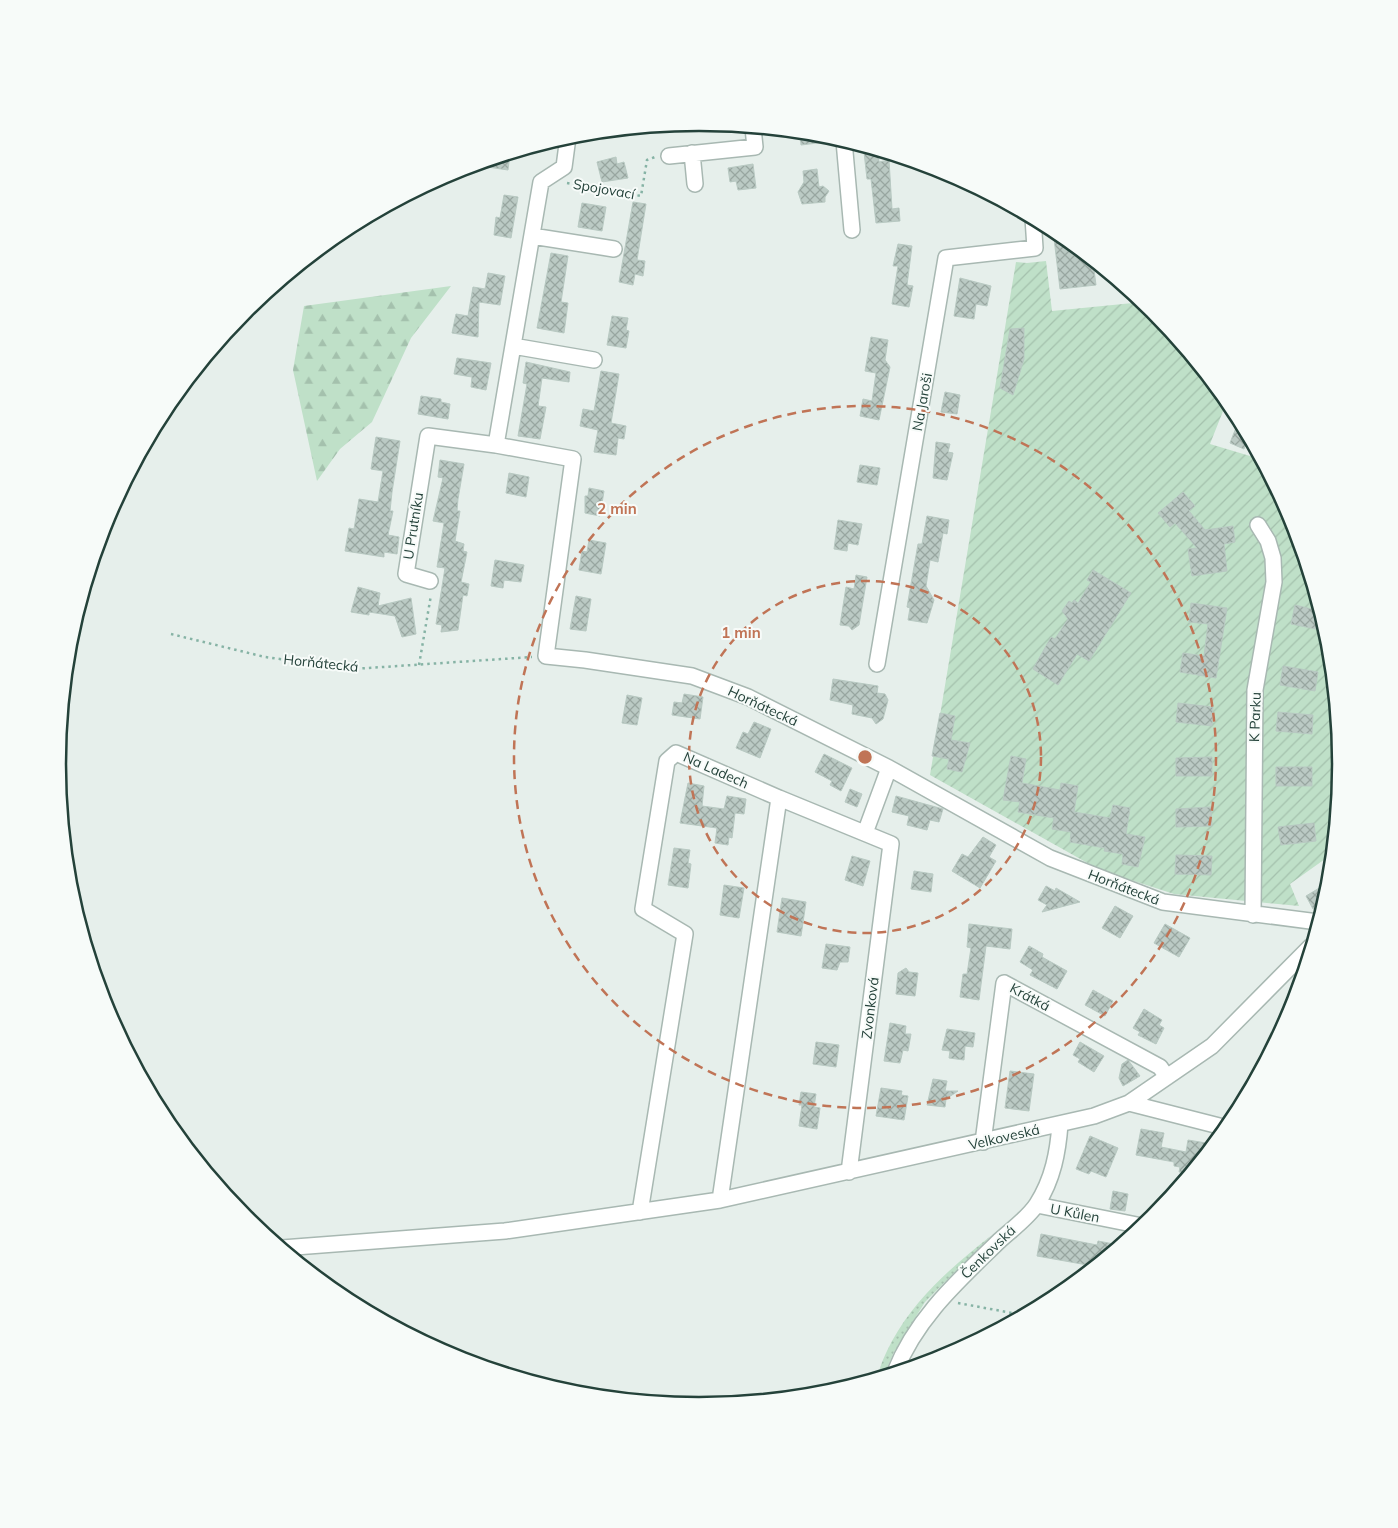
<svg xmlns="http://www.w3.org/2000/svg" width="1398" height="1528" font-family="Mulish,sans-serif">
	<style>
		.grass { fill: url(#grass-dots) }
		.forest { fill: url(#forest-firs) }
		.garden { fill: url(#garden-furrows) }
		.building { fill: url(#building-cross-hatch); stroke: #b8c9c2 }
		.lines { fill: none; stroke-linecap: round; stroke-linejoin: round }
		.minor-casing { stroke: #a8b8b2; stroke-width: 18 }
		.path { stroke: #86b3a5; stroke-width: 2.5; stroke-dasharray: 2.5 4; stroke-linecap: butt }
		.minor { stroke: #fff; stroke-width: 15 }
		.ring { fill: none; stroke: #c07456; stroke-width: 2.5; stroke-dasharray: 9 6 }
		.labels { text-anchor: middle; stroke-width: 4; stroke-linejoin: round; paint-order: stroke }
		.street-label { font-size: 14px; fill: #24423a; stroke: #f7fbf9 }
		.rim { fill: none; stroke: #24423a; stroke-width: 2.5 }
		.centre { fill: #c07456; stroke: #f7fbf9; stroke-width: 2.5 }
		.ring-label { font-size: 15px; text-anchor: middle; font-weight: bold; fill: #c07456; stroke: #f7fbf9; stroke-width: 4; stroke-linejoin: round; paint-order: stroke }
	</style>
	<defs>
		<pattern id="grass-dots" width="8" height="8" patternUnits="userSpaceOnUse" patternTransform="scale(1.25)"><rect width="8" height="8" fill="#bfe0c8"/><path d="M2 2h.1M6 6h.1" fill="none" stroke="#a4c1ad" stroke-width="1.8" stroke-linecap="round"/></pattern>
		<pattern id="forest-firs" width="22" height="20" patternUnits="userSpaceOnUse" patternTransform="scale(1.25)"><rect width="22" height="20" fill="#bfe0c8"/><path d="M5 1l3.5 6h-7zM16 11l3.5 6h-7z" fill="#a4c1ad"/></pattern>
		<pattern id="garden-furrows" width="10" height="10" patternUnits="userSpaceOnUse" patternTransform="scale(1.25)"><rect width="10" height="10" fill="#bfe0c8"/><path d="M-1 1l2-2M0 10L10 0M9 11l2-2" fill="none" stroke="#a4c1ad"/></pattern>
		<pattern id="building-cross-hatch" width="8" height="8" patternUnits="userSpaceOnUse" patternTransform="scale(1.25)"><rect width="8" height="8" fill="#bbcac4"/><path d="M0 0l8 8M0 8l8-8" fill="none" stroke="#98a6a0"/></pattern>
	</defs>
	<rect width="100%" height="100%" fill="#e6efeb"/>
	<path class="grass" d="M992,1235l-67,67 -31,50 -10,23 -6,2c2,-13 8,-24 14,-36 25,-45 61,-75 100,-106z"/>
	<path class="forest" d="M451,286l-40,52 -39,84 -32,27 -23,32 -24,-111 11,-64z"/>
	<path class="garden" d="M1046,261l6,50 91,-9 10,9 74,90 -17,43 40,12 8,-1 34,64 36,120 12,125 -8,90 -42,30 9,22 -125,-12 -74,-24 -170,-95 86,-513 11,1z"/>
	<path class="building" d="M800,132l24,3 10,3v3l-33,4z
		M878,151l1,11 10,-2 3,49 7,-1 1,13 -24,2 -5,-44h-4l-3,-27z
		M510,154l-2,16 -34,-5 21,-6z
		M616,157l1,7 7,-2 4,16 -26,4 -5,-20z
		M753,164l3,24 -18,2 -2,-9 -6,1 -2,-14z
		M817,169l2,18 4,-1 6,5 -4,6v5l-23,2 -4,-12 6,-10 -1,-11z
		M504,195l14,2 -7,41 -17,-3 2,-18 4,1z
		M633,202l13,2 -9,56 8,1 -2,15 -8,-2 -2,11 -14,-3z
		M582,203l24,4 -4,24 -24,-4z
		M1053,230l40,32 3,23 -36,4z
		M898,244l14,2 -5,39 6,1 -4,21 -17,-3 6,-38h-5z
		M551,253l17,3 -7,46 7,1 -4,30 -27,-5z
		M488,273l17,3 -5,29 -21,-3 -1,35 -26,-4 4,-19 12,2 5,-29 12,2z
		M960,278l31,8 -4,20 -11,-2 -2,15 -20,-3z
		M612,316l16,2 -2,12 3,1 -3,17 -19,-3z
		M1024,328v31l-11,36 -13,-7 10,-59z
		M871,337l17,3 -3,20 5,7 -11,53 -19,-4 3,-17 9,2 4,-28 -11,-2z
		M457,358l34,5 -5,27 -15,-3 1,-10 -18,-3z
		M526,362l44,10 -1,10 -27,-4 -4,28 8,1 -6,32 -22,-3 9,-52 -4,-1z
		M601,371l18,3 -8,49 15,3 -2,13 -6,-1 -2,17 -22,-3 4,-22 -18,-4 3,-17 11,2z
		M945,392l15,3 -3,19 -16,-2z
		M421,396l20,3v3l9,2 -2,15 -30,-5z
		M1239,420l9,18 -4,11 -14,-6z
		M376,437l24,4 -8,51 -2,19h3l-5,24 11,2 -2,17 -13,-2v5l-39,-6 4,-23 5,1 5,-30 19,3 5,-31 -12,-2z
		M936,442l14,2 -2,8 5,1 -6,27 -14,-2z
		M440,460l24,4 -6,35 -1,12h3l-5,30 9,3 -1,7 4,1 -6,30 8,2 -2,12 -4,-1 -5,35 -17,2 1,-7 -6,-1 9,-56 -8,-1 7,-44 -11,-2 10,-43 -5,-1z
		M860,465l20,3 -3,17 -20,-3z
		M509,473l20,4 -3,20 -20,-4z
		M589,488l15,3 -4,25 -15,-3v-17h3z
		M1183,492l12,14 -6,5 16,19 28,-4 2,16 -11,2 3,27 -35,5 -4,-27 9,-1 -22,-25 -5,4 -12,-14z
		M927,516l22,4 -2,14 -4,-1 -5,29 -8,-2 -4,26 8,14 -7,23 -19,-3 2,-12 -3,-1 11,-63h4z
		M838,520l24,4 -4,21 -10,-2 -1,8 -13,-2z
		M589,540l17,3 -5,31 -22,-4 3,-19 5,1z
		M495,560l29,5 -3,17 -17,-2 -1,8 -12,-2z
		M1093,570l38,23 -42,68 -12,-7 -19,31 -25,-16 18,-32 4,2 13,-20 -6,-8 7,-10 3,2 2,-3 4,3 13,-21 -4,-2z
		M856,575l11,2 -8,48 -7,5 -3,-4 -9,-1 6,-38 8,2z
		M358,587l22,6 -2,13 33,-8 5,36 -14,3 -7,-21 -26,-4v3l-18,-3z
		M576,596l15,3 -5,32 -16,-2z
		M1191,603l36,5 -11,70 -36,-6 3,-19 21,3 4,-32 -19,-2z
		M1295,605l25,6 6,20 -35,-7z
		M1283,666l35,6 -3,19 -35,-6z
		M833,679l45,7 -1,7 8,1 3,6 -5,19 -7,5 -4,-6 -20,-4 1,-9 -23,-5z
		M684,694l19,3 -3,22 -28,-4 2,-13 8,1z
		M627,695l15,3 -5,27 -15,-2z
		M1178,703l35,4 -1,19 -36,-4z
		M1278,712l35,3 -1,19 -36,-3z
		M940,713l15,3 -4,24 19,3 -8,29 -15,-3 2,-10 -17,-3z
		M754,722l17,7 -11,29 -24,-10 7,-16 5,2z
		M824,754l28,14 -11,23 -11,-6 2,-4 -17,-9z
		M1011,756l15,3 -4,24 38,7 1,-7 17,3 -4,26 36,6 3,-13 17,3 -4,26 19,3 -7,30 -16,-3 1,-10 -19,-3 1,-3 -35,-6 1,-10 -19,-3 2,-11 -36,-6 2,-10 -17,-2z
		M1212,757v19h-36v-18z
		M1276,767h36v19h-36z
		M688,783l16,3 -2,20 22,3 3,-13 19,3 -2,15 -9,-1 -3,25 -3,-1 -1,8 -13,-2 2,-15 -37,-5z
		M850,789l12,5 -5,13 -12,-5z
		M896,796l47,13 -4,13 -9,-2 -3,10 -20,-5 2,-9 -17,-4z
		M1211,807l1,19 -36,1v-18z
		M1314,823l2,18 -35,4 -3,-18z
		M983,837l13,8 -7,12 7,4 -16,27 -28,-17 10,-17 6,3z
		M674,848l16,2 -2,13 3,1 -3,24 -20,-3z
		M1176,855l36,1 -1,19 -36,-1z
		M852,856l18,5 -7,25 -18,-6z
		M914,871l19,3 -2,18 -20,-3z
		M724,885l20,3 -5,30 -19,-3z
		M1046,886l9,5 1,-3 24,14 -38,10 5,-7 -9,-5z
		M1321,887l5,9 -3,11 -10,2 -7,-13z
		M782,898l24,4 -5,34 -24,-4z
		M1115,906l18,10 -13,22 -18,-10z
		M969,924l43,5 -2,20 -24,-3 -7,54 -19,-3 3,-23h4l4,-26 -4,-1z
		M1165,924l25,14 -11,19 -25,-14z
		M826,944l24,3 -2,15h-8l-3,8 -15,-2z
		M1029,946l14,8 -1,3 25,14 -10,18 -27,-14 3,-5 -13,-8z
		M906,968l3,4 9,1 -3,23 -19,-2 2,-21z
		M1093,990l20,11 -8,15 -20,-11z
		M1144,1009l18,11 -3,5 5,3 -8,16 -18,-9 2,-3 -7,-4z
		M890,1023l16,3 -1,8h6l-3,17 -5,-1 -3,13 -16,-2z
		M947,1029l28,4 -2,14 -8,-1 -1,14 -15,-2 1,-7 -8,-1z
		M816,1042l23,3 -3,22 -23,-3z
		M1080,1042l24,14 -10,16 -16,-10 2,-3 -7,-4z
		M1128,1060l12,16 -17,10 -4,-8 3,-14z
		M1010,1071l24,3 -5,37 -24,-3z
		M933,1079l14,2 -2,10h13l-12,8 -1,8 -18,-2z
		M881,1088l21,3 -1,4 7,1 -4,24 -28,-4z
		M801,1092l15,2 -2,13 6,1 -3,21 -18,-3 3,-21h-3z
		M1141,1129l23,4 -3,14 25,5 2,-12 18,3 -2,12 -15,18 -10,-1 1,-5 -6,-1v-4l-38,-7z
		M1090,1136l28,12 -12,29 -15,-6 -2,3 -13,-5z
		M1113,1191l15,3 -3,17 -15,-2z
		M1041,1234l56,11 1,-4 21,4 -26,21 -56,-10z"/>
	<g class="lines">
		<defs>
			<path id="minor" d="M844,141l8,89
				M692,153l3,31
				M669,156l86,-9 -2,-19
				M532,236l82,13
				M513,346l81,14
				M496,445l77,14 -27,197 39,4 107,16 56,21 141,71 161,90 113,44 155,20
				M430,581l-24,-7 22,-138 68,9 45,-263 23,-15 4,-30
				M877,664l69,-406 89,-10 -2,-30
				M779,798l112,46 -42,328
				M865,833l24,-65
				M1253,915l2,-225 19,-108 -1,-24 -5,-17 -10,-16
				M1129,1103l98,25
				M983,1142l21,-159 156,84 7,10
				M1037,1205l105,21
				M640,1212l45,-278 -42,-25 24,-148 9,-8 103,45 -59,402
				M282,1248l223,-17 215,-31 374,-84 35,-13 83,-57 99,-100
				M895,1372c21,-54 64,-92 104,-131 12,-11 29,-23 38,-37 16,-25 21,-52 23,-80"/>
		</defs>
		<use href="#minor" class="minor-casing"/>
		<path class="path" d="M567,183l74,13 6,-36 8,-3
			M171,634l94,23 88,12 179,-12
			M419,665l12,-70
			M958,1303l65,12"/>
		<use href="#minor" class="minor"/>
	</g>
	<g class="ring">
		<circle cx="865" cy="757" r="176"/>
		<circle cx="865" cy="757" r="351"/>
	</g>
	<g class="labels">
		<g class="street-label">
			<text transform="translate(604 189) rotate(10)" y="5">Spojovací</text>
			<text transform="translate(922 402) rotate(-80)" y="5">Na Jaroši</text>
			<text transform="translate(413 526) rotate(-81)" y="5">U Prutníku</text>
			<text transform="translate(321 663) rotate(6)" y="5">Horňátecká</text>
			<text transform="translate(763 706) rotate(25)" y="5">Horňátecká</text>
			<text transform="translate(1255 717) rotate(-88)" y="5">K Parku</text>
			<text transform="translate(716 770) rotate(24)" y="5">Na Ladech</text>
			<text transform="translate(1124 887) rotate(21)" y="5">Horňátecká</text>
			<text transform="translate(1030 997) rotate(28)" y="5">Krátká</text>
			<text transform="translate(870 1008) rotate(-83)" y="5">Zvonková</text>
			<text transform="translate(1004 1137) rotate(-13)" y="5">Velkoveská</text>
			<text transform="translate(1075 1213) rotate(11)" y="5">U Kůlen</text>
			<text transform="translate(988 1252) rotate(-44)" y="5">Čenkovská</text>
		</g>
	</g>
	<path d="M0 0H1398V1528H0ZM66 764a633 633 0 1 1 1266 0a633 633 0 1 1-1266 0Z" fill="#f7fbf9" fill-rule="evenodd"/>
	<path class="rim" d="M66 764a633 633 0 1 1 1266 0a633 633 0 1 1-1266 0Z"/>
	<circle cx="865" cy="757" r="8" class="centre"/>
	<g class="ring-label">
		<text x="617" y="514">2 min</text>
		<text x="741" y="638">1 min</text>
	</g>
</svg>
